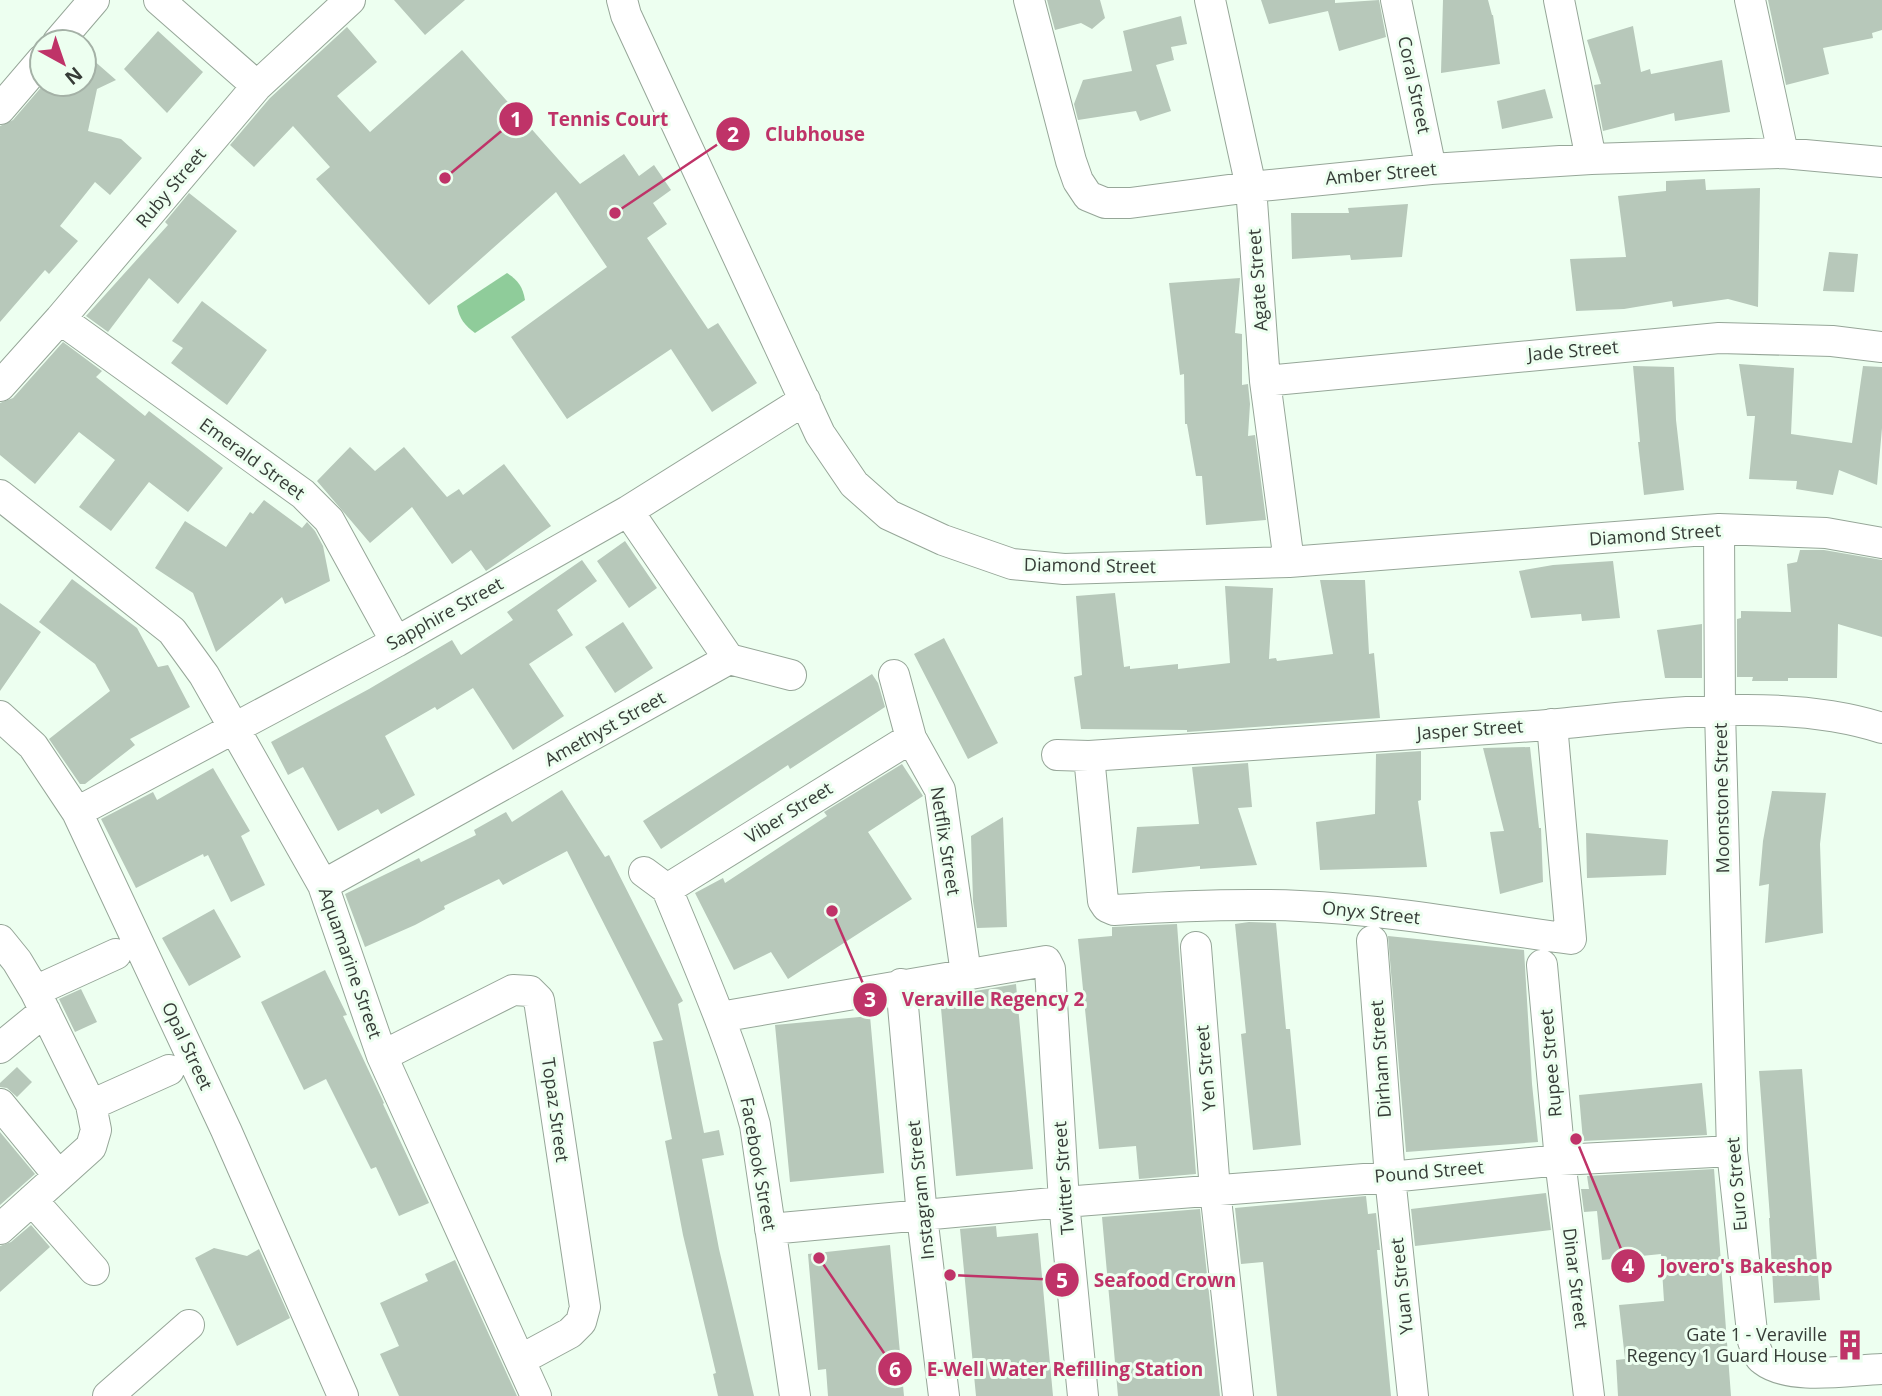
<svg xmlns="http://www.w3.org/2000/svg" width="1882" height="1396" font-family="'Open Sans',sans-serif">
<rect width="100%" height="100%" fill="#edfff0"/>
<!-- water -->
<path fill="#8fcc9a" d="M 507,273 C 518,280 523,287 525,300 L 475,333 C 465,326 459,318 457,306 Z"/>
<!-- building -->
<path fill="#b7c8ba" d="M 394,0 L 465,0 L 425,35 Z
M 1047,0 L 1100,0 L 1105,18 L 1092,29 L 1081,23 L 1055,30 Z
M 1261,0 L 1335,0 L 1335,3 L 1379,0 L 1386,37 L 1339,51 L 1328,11 L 1269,24 Z
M 1443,0 L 1488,0 L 1492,15 L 1493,15 L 1500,64 L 1441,73 Z
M 1768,0 L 1882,0 L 1882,30 L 1872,33 L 1873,38 L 1823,48 L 1829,74 L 1786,85 Z
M 1181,16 L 1187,44 L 1171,47 L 1174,60 L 1156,65 L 1171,111 L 1140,121 L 1136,111 L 1078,120 L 1074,104 L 1083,80 L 1132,71 L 1123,31 Z
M 1633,26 L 1641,72 L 1650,69 L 1651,74 L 1722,60 L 1730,112 L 1675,121 L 1674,113 L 1603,131 L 1594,85 L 1601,84 L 1587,40 Z
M 347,27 L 377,62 L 337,96 L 370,132 L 462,50 L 580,184 L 624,154 L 639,176 L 654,165 L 671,190 L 653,203 L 667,224 L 647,238 L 708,329 L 718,323 L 757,383 L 712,412 L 671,349 L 567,419 L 511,337 L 607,267 L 556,192 L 429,305 L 316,179 L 330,167 L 293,126 L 254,167 L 230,145 L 270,98 Z
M 158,31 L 203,72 L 167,113 L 124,69 Z
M 84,52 L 116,80 L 97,89 L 88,131 L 121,139 L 142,158 L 110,195 L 95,182 L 60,226 L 78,241 L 49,274 L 45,270 L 0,322 L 0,126 L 13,120 L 44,84 L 84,84 Z
M 1545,89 L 1553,118 L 1502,129 L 1497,101 Z
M 1705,179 L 1706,190 L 1760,188 L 1758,307 L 1728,299 L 1673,307 L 1672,301 L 1624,309 L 1576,311 L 1570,259 L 1626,257 L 1618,196 L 1666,191 L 1666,181 Z
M 189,193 L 237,231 L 178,304 L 149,278 L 108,332 L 86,316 L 168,225 L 165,222 Z
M 1408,204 L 1402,257 L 1351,260 L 1350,255 L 1292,259 L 1291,213 L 1349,213 L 1348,208 Z
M 1829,252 L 1858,254 L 1854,292 L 1823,291 Z
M 1240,278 L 1235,333 L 1242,334 L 1242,385 L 1248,384 L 1250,404 L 1248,436 L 1255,435 L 1266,520 L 1206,525 L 1202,476 L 1196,476 L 1187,424 L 1185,424 L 1184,374 L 1180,375 L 1169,283 Z
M 202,301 L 267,350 L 227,405 L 171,363 L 183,348 L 172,341 Z
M 63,342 L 102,371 L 96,377 L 145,416 L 149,411 L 223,468 L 188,512 L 149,482 L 111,531 L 79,507 L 115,460 L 79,432 L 35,484 L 0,455 L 0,403 L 13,398 Z
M 1739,364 L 1794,368 L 1791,434 L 1852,443 L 1863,366 L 1882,367 L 1882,428 L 1877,485 L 1839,470 L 1833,495 L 1796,489 L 1797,481 L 1749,479 L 1755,416 L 1747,416 Z
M 1633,366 L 1674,367 L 1676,420 L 1684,490 L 1644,495 L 1638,442 L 1640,442 Z
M 350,447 L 375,471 L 404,447 L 447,497 L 459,489 L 463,495 L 504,464 L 551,526 L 486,571 L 471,550 L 452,564 L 412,507 L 370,543 L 317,481 Z
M 264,500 L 302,528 L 307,522 L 315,531 L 323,546 L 330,581 L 285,604 L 282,597 L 216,652 L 193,593 L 155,568 L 185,521 L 226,547 L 250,512 L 253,514 Z
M 625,541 L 657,588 L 629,608 L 597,561 Z
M 1800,550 L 1824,550 L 1882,560 L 1882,637 L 1838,624 L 1837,678 L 1788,678 L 1788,681 L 1752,681 L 1753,677 L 1737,677 L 1737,619 L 1741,618 L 1741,611 L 1791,612 L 1787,564 L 1797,562 Z
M 582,560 L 597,581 L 557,610 L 573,635 L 529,664 L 564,716 L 513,750 L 473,688 L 437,710 L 435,707 L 385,736 L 415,795 L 381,814 L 378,809 L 338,831 L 303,767 L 288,775 L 271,742 L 369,689 L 452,640 L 461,655 L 513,620 L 507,612 Z
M 1613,561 L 1620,618 L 1582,621 L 1581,614 L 1531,618 L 1519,571 L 1553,565 Z
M 72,579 L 137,628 L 158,667 L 168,665 L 190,707 L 130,739 L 135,745 L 85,784 L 80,784 L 49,739 L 110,691 L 95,664 L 39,622 Z
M 1320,580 L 1365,580 L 1369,654 L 1374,653 L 1380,718 L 1187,732 L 1187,730 L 1081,729 L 1074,677 L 1082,675 L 1076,596 L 1115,593 L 1124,667 L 1130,666 L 1130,669 L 1178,664 L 1178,669 L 1230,663 L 1225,586 L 1273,588 L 1269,659 L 1276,658 L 1277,661 L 1333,654 Z
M 0,603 L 41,632 L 0,691 Z
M 623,622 L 653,668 L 615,693 L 585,647 Z
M 1702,624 L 1702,678 L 1665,678 L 1657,630 Z
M 944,638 L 998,743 L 968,759 L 914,654 Z
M 872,674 L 878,683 L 885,707 L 790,769 L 788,765 L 661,849 L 643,821 Z
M 1530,747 L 1539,828 L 1541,828 L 1543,882 L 1500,894 L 1490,832 L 1504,831 L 1483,748 Z
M 1421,751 L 1421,800 L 1418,801 L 1427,867 L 1320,870 L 1316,822 L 1375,814 L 1376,754 Z
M 1248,763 L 1252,807 L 1238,808 L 1257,865 L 1200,869 L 1200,866 L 1132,873 L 1137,827 L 1199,824 L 1192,767 Z
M 902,764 L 923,796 L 868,832 L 912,899 L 788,979 L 771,952 L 734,970 L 695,893 L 723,878 L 725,883 L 827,816 L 824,812 Z
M 213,768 L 250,831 L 241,836 L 265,885 L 231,902 L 208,855 L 204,857 L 203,854 L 136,888 L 101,819 L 153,792 L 157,800 Z
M 562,790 L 605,857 L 609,855 L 683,1001 L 678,1004 L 704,1133 L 719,1130 L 724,1155 L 702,1159 L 719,1249 L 754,1396 L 718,1396 L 713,1374 L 716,1373 L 683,1235 L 665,1141 L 672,1139 L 653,1042 L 663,1040 L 567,851 L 503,885 L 499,879 L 444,906 L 445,909 L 415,925 L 365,947 L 345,894 L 419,858 L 421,862 L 476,835 L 474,830 L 506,812 L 512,822 Z
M 1772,791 L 1826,793 L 1820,844 L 1823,933 L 1765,943 L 1769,884 L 1759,886 L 1763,841 Z
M 1003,817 L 1007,927 L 977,928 L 973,901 L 971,836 Z
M 1586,833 L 1668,840 L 1666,875 L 1587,878 Z
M 214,909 L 241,957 L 189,986 L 162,938 Z
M 1249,922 L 1276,923 L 1286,1029 L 1290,1029 L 1301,1145 L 1253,1150 L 1241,1034 L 1246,1033 L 1235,924 Z
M 1177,924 L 1196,1174 L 1139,1179 L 1136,1146 L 1099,1149 L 1078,939 L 1112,936 L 1112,927 Z
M 1388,936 L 1524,950 L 1532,1084 L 1538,1142 L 1406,1152 Z
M 325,970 L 347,1015 L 343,1016 L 384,1103 L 383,1104 L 429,1203 L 399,1216 L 376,1167 L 371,1169 L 326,1079 L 304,1090 L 261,1002 Z
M 1016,984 L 1033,1169 L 956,1176 L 940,997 Z
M 81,989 L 97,1022 L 75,1032 L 59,999 Z
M 870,1016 L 884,1173 L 790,1182 L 775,1025 Z
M 17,1067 L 32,1082 L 17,1097 L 7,1088 L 0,1087 L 0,1083 Z
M 1802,1069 L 1820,1300 L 1774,1303 L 1769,1218 L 1770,1218 L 1759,1071 Z
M 1702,1083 L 1707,1135 L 1583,1141 L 1579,1095 Z
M 0,1132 L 35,1174 L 0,1205 Z
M 1714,1169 L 1731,1396 L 1618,1396 L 1616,1360 L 1625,1359 L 1619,1305 L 1664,1301 L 1661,1254 L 1602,1260 L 1597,1211 L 1584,1212 L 1581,1189 L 1589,1189 L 1587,1176 Z
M 1546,1193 L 1551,1230 L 1415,1246 L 1411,1209 Z
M 1366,1196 L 1368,1214 L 1376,1213 L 1380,1250 L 1377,1250 L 1391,1396 L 1277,1396 L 1263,1262 L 1241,1264 L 1235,1208 Z
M 1200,1209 L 1220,1396 L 1118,1396 L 1102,1217 Z
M 31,1225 L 50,1247 L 0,1292 L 0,1246 L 11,1242 Z
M 996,1226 L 997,1237 L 1038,1233 L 1053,1396 L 976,1396 L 960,1229 Z
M 890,1245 L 904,1396 L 828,1396 L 826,1369 L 818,1370 L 808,1254 Z
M 214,1248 L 247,1256 L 259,1249 L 290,1318 L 237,1346 L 195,1258 Z
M 455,1260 L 517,1396 L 399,1396 L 380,1354 L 399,1346 L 380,1303 L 428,1281 L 425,1274 Z"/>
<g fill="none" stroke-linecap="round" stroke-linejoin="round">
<!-- minor casing -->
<g stroke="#96a698" stroke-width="32">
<path id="minor" d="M 159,0 L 257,86
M 622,0 L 626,15 L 820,434 L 854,484 L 889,515 L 943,540 L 1012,564 L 1064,569 L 1289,562 L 1719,529 L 1826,533 L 1882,543
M 1029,0 L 1071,161 L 1078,181 L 1088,196 L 1105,203 L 1130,203 L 1251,187 L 1431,169 L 1591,159 L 1783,153 L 1882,162
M 1210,0 L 1251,187 L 1265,381 L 1289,562
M 1396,0 L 1431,169
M 1559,0 L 1591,159
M 1750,0 L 1783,153
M 58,42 L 94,0
M 0,109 L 42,60
M 60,319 L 303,494 L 329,520 L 396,642
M 1265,381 L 1719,338 L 1832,341 L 1882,347
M 0,386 L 60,319 L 257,86 L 350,0
M 0,495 L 172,631 L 204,675 L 323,885 L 382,1056 L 536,1396
M 628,511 L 729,659
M 1719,529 L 1720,711 L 1732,1151 L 1753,1341 C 1755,1347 1758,1357 1763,1360 C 1790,1381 1849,1370 1882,1369
M 729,659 L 791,675
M 894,675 L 911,738 L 940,790 L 966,974
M 0,716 L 33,746 L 77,812 L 226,1130 L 343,1396
M 1057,755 L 1089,756 C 1237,746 1385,736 1534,726 C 1643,717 1776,694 1882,728
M 1089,756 L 1103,901 L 1107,907 L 1114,910 C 1176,906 1238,903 1300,906 C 1391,910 1481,927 1571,939 L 1552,724
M 77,812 L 396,642 L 628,511 L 805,400
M 644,872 L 667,889 C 699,967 733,1043 755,1125 L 795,1396
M 323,885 L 729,659
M 667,889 L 911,738
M 0,940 L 17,961 L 35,991 L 91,1105 L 96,1130 L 91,1147 L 0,1229
M 1372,941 L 1390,1177 L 1413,1396
M 1196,947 L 1215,1190 L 1238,1396
M 1542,965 L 1560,1160 L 1589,1396
M 901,984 L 922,1216 L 944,1396
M 35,991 L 116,954
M 720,1017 L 1046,961 L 1050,969 L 1064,1202 L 1083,1396
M 0,1048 L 45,1011
M 382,1056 L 513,990 L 530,991 L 539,1000 L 585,1307 L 581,1322 L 570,1333 L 520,1360
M 0,1104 L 59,1176
M 91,1105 L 169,1070
M 32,1200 L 94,1270
M 770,1229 L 1064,1202 L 1390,1177 L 1560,1160 L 1732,1151
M 108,1396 L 189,1325"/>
</g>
<!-- minor -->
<use href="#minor" stroke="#fff" stroke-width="30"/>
</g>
<!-- icons -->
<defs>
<g id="building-bare" transform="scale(2.415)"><path d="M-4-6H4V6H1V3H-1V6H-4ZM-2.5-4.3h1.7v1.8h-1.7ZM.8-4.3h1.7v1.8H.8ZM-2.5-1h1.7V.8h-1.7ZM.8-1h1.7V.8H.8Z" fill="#bf3368" stroke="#edfff0" stroke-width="2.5" paint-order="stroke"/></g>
</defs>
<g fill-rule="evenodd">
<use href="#building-bare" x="1850" y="1345"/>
</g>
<g text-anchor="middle" stroke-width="6" stroke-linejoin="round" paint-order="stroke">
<!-- street labels -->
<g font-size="18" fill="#363c37" stroke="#edfff0">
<text transform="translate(1414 85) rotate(78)" y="6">Coral Street</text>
<text transform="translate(1381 174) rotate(-5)" y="6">Amber Street</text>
<text transform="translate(171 188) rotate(-50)" y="6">Ruby Street</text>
<text transform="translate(1258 280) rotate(-94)" y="6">Agate Street</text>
<text transform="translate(1573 351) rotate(-5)" y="6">Jade Street</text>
<text transform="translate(252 459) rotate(36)" y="6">Emerald Street</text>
<text transform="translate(1655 535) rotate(-4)" y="6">Diamond Street</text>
<text transform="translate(1090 566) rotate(1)" y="6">Diamond Street</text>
<text transform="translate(445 614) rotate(-29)" y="6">Sapphire Street</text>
<text transform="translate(605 729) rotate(-29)" y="6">Amethyst Street</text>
<text transform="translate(1470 730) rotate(-4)" y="6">Jasper Street</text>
<text transform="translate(1722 798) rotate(-91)" y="6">Moonstone Street</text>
<text transform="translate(789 813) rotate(-32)" y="6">Viber Street</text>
<text transform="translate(945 841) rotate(81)" y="6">Netflix Street</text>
<text transform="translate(1371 913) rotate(6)" y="6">Onyx Street</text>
<text transform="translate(350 963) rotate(71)" y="6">Aquamarine Street</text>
<text transform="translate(187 1046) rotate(65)" y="6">Opal Street</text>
<text transform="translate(1381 1059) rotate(-94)" y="6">Dirham Street</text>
<text transform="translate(1551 1063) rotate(-95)" y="6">Rupee Street</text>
<text transform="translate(1206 1068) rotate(-95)" y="6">Yen Street</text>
<text transform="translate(555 1110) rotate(82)" y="6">Topaz Street</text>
<text transform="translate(758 1164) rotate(80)" y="6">Facebook Street</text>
<text transform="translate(1429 1172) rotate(-5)" y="6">Pound Street</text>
<text transform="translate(1064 1178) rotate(-94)" y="6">Twitter Street</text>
<text transform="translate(1737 1184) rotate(-95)" y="6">Euro Street</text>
<text transform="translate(921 1190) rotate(-96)" y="6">Instagram Street</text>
<text transform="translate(1575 1278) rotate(83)" y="6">Dinar Street</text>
<text transform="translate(1402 1286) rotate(-96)" y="6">Yuan Street</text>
</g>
<!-- poi labels -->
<g font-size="18" fill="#363c37" stroke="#edfff0" text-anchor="end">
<text x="1827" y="1341">Gate 1 - Veraville<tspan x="1827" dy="21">Regency 1 Guard House</tspan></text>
</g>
</g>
<!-- callouts -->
<path fill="none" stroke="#bf3368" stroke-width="2.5" d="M445 178L516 119M615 213L733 134M832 911L870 1000M1576 1139L1628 1266M950 1275L1062 1280M819 1258L895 1369"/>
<g fill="#bf3368" stroke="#edfff0" stroke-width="2.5">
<circle cx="445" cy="178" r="7"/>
<circle cx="615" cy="213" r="7"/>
<circle cx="832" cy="911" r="7"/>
<circle cx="1576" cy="1139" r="7"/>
<circle cx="950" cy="1275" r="7"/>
<circle cx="819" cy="1258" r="7"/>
<circle cx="516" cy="119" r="18"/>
<circle cx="733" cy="134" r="18"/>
<circle cx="870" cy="1000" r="18"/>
<circle cx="1628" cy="1266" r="18"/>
<circle cx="1062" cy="1280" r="18"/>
<circle cx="895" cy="1369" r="18"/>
</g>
<g font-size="21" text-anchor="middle" font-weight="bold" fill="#fff">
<text x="516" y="127">1</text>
<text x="733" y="142">2</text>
<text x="870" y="1007">3</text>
<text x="1628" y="1274">4</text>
<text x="1062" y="1288">5</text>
<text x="895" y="1377">6</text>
</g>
<g font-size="19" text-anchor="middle" font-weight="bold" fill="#bf3368" stroke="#edfff0" stroke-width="6" stroke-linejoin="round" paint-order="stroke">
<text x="608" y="126">Tennis Court</text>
<text x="815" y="141">Clubhouse</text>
<text x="993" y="1006">Veraville Regency 2</text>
<text x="1746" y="1273">Jovero's Bakeshop</text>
<text x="1165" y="1287">Seafood Crown</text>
<text x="1065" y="1376">E-Well Water Refilling Station</text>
</g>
<!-- north arrow -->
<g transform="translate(63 63) rotate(140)"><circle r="33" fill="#edfff0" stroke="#a4b1a6" stroke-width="2"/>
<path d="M0-5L12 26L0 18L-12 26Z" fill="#bf3368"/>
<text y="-10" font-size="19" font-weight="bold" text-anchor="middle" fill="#363c37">N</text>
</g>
</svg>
